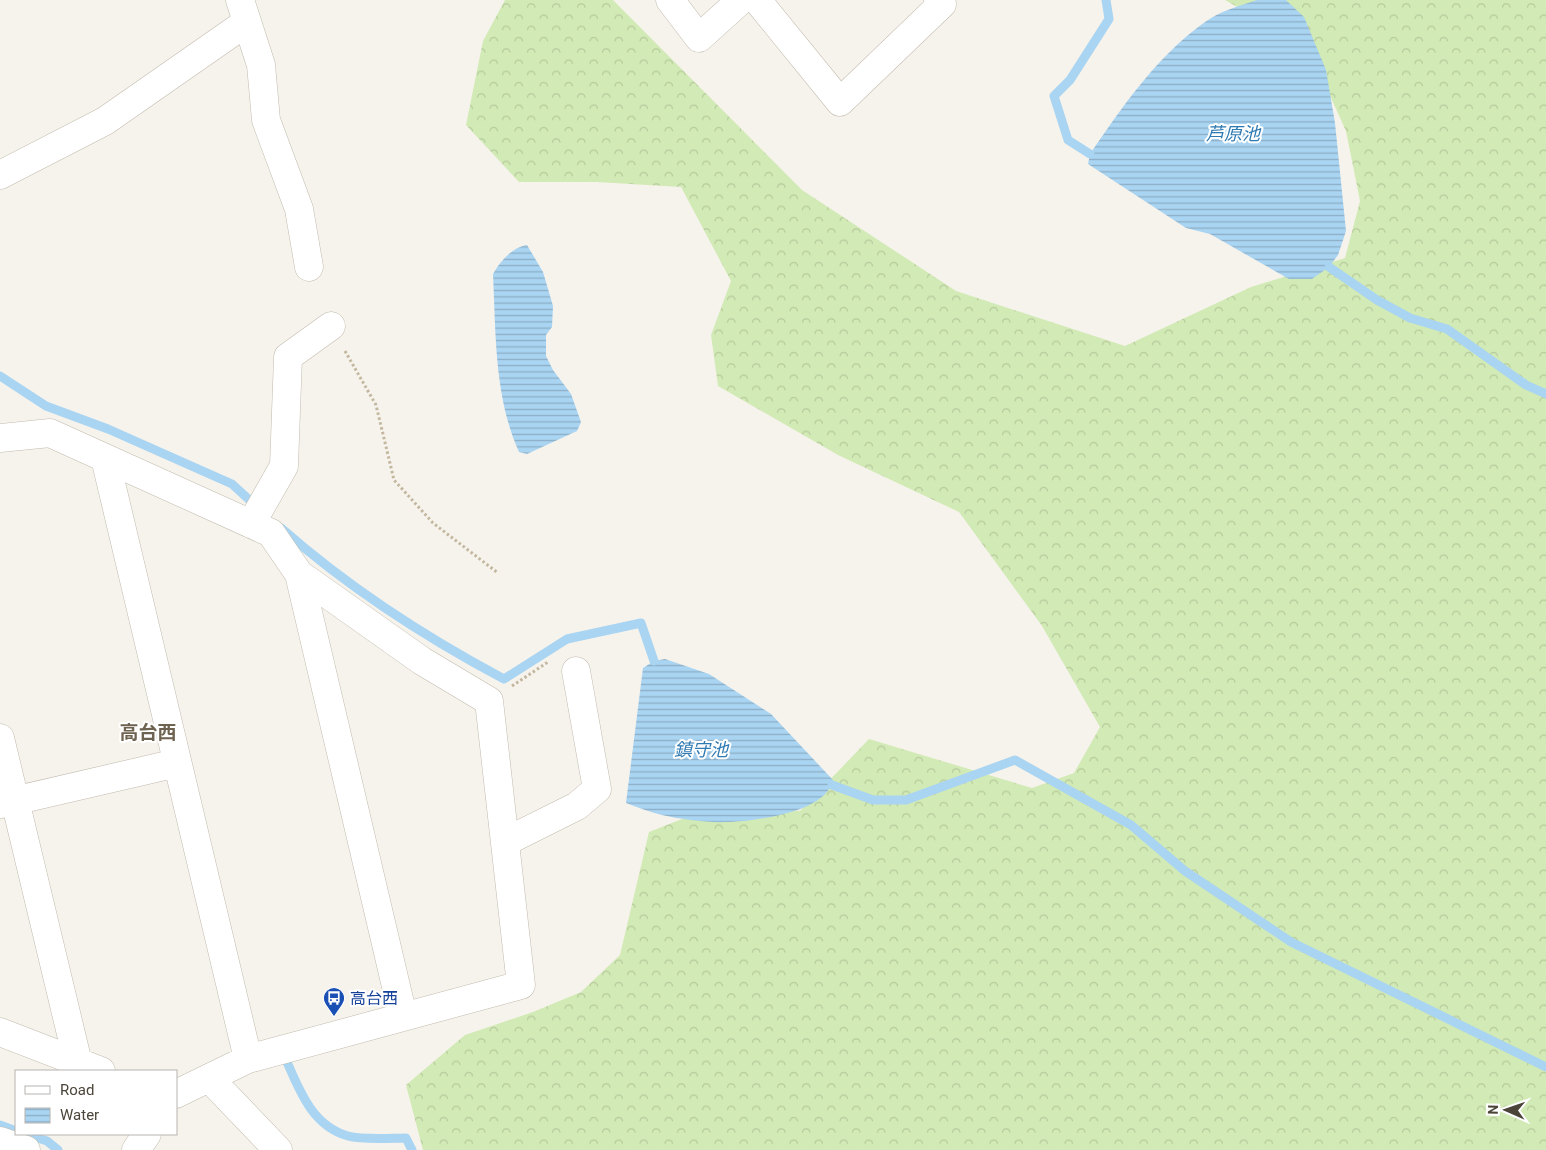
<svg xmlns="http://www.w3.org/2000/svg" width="1546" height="1150" font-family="Roboto,'Noto Sans JP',sans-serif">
<defs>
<pattern id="forest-crowns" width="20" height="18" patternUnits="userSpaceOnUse" patternTransform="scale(1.25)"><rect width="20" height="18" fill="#d2eab5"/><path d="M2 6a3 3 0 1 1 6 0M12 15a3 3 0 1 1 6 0" fill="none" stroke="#b6ca9c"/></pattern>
<pattern id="water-rules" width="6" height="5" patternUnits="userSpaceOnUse" patternTransform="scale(1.25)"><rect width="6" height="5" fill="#a9d4f2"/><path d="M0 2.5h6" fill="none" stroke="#8caec5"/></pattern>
</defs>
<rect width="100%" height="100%" fill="#f6f3ec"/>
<!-- forest -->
<path fill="url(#forest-crowns)" d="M 505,0 L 613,0 L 802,190 L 956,291 L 1125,346 L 1251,287 L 1345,258 L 1360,201 L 1346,131 L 1308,47 L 1225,0 L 1546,0 L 1546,1150 L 423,1150 L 406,1085 L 465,1035 L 533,1012 L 581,992 L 620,955 L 649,832 L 720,804 L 800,811 L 869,739 L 1032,788 L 1074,773 L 1100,727 L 1042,626 L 959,512 L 838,455 L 718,386 L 711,335 L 731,281 L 681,187 L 597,182 L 519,182 L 466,125 L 483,41 Z"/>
<!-- water -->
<path fill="url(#water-rules)" d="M 1257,0 L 1286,0 L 1304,17 L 1326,70 L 1335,123 L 1346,231 L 1338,255 L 1329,267 L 1312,279 L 1289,279 L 1210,234 L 1186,228 L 1088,164 L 1090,154 C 1123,106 1156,57 1205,22 C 1220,11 1239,6 1257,0 Z
M 527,245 L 543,272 L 553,306 L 552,327 L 546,335 L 546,356 L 553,370 L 571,394 L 581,422 L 577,431 L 527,454 L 519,452 C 494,396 496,334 493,274 C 500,261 513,247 527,245 Z
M 665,659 L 709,674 L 771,714 L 833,780 C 826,813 755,821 726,822 C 709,823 679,819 662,815 C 650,812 637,807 626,803 L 643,668 L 654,661 Z"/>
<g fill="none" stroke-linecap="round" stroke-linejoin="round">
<!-- stream -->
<path stroke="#a9d4f2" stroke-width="9" d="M 1090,154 L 1068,140 L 1054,96 L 1070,80 L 1109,19 L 1106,0
M 1329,267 L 1377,300 L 1410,318 L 1447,329 L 1526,385 L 1546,394
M 0,376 L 46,406 L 108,429 L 232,484 L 256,506
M 281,528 C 348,587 425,637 504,679 L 567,639 L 641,623 L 654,661
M 832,785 L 873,800 L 906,800 L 1015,760 L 1131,825 L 1185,871 L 1291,942 L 1546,1067
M 287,1062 C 300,1092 313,1126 348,1136 C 363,1140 390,1138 406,1138 L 412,1150
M 0,1125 L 16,1131
M 25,1134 L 47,1141 L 58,1150"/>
<!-- minor casing -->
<g stroke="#c2bbae" stroke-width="29">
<path id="minor" d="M 240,0 L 261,65 L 266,120 L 299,209 L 309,267
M 670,0 L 699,38 L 741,0
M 757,0 L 840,102 L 942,4 L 938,0
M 0,175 L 105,121 L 247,22
M 0,438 L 50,433 L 271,533 L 299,574 L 422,661 L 489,701 L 521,985 L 248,1059 L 176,1094
M 105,458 L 248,1059
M 251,524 L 284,466 L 288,357 L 331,326
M 299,574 L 403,1016
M 0,738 L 78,1063
M 0,804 L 177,763
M 505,842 L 577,806 L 597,789 L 576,671
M 0,1032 L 101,1071
M 209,1078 L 278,1150
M 0,1141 L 26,1150
M 136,1150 L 147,1134"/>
</g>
<!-- path -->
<path stroke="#c4b79f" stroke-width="3" stroke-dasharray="2.5 2.5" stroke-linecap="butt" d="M 345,351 L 376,405 L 394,480 L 433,523 L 498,573
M 512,686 L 548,662"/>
<!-- minor -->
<use href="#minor" stroke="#fff" stroke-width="28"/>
</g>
<!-- icons -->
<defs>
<g id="bus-pin" transform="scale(1.125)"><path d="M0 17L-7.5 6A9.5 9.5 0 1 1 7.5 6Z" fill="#1a4fb4" stroke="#fff"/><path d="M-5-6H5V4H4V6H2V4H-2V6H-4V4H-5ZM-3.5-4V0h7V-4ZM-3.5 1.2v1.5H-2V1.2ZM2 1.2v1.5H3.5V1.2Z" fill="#fff"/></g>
</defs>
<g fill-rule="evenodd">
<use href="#bus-pin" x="334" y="998"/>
</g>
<g text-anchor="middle" stroke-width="4" stroke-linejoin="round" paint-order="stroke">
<!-- transit labels -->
<g font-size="16" fill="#164399" stroke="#fff" text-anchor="start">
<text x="350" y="1004">高台西</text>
</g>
<!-- water labels -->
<g font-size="18" font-style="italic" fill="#2e7ab2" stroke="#fff">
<text x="1233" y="140">芦原池</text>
<text x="701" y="756">鎮守池</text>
</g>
<!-- quarter labels -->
<g font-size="19" font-weight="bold" fill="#6e6250" stroke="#fff">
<text x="148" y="739">高台西</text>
</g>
</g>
<!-- legend -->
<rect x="15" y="1070" width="162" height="65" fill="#ffffff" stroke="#b7b4b0"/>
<rect x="25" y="1086" width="25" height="8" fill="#ffffff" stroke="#b7b4b0"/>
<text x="60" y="1095" font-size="15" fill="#4b4439">Road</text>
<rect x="25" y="1108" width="25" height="15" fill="url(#water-rules)" stroke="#b7b4b0"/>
<text x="60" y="1120" font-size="15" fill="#4b4439">Water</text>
<!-- north arrow -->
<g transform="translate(1506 1110) rotate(272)" stroke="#ffffff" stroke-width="4" paint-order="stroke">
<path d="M0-4L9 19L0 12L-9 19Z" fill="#4b4439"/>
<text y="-8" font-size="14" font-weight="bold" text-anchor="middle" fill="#4b4439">N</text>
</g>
</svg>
